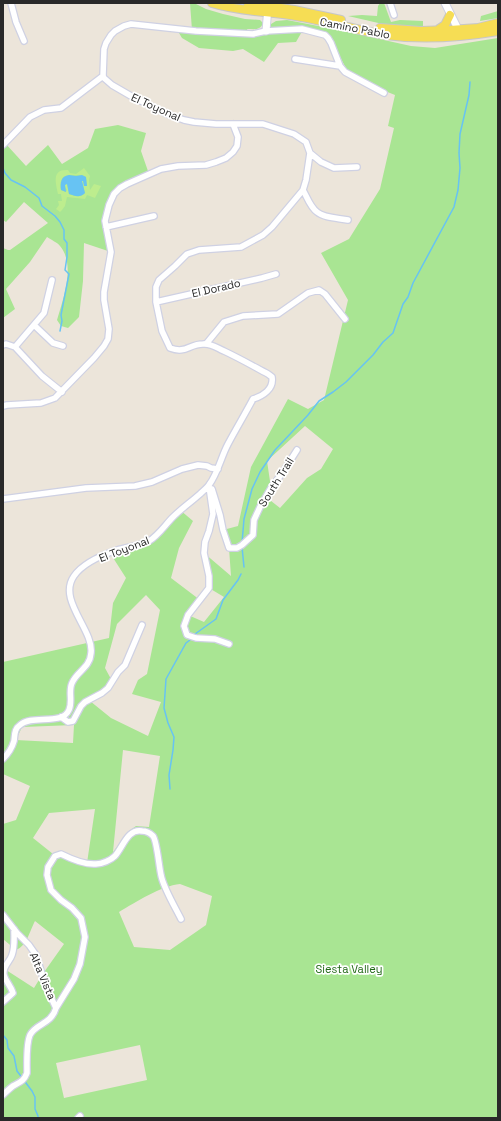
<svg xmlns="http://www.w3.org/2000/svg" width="501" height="1121" font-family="'Space Grotesk',sans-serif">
<rect width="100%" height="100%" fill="#ece5da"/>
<!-- green -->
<path fill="#a9e593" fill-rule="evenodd" d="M 190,3 L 194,3 L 206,9 L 223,14 L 245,19 L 260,20 L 263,23 C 260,31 254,29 247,29 L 249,34 L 276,28 L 271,27 L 271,24 L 276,21 L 287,20 L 334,29 L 411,46 L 435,48 L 498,38 L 498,1118 L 3,1118 L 3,968 L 34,988 L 42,975 L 64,944 L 35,921 C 30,930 27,946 16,950 L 3,939 L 3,824 L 16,820 L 30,786 L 3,774 L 3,662 L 109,638 L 113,603 L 126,578 L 110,553 L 148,542 L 180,510 L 193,521 L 179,548 L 171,578 L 200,600 L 188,615 L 204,622 L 224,597 L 209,588 L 204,553 L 231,576 L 229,548 L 223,530 L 238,526 L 251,467 L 288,399 L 308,409 L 324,400 L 348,300 L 321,253 L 349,239 L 380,189 L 394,128 L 388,126 L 395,95 L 385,91 L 347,70 L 327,33 L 304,28 L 296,42 L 278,43 L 264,62 L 243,49 L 233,51 L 199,48 L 182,38 L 179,33 L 181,29 L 192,30 ZM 305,426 L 316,435 L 333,449 L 321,469 L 307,478 L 280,508 L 266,497 L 271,488 L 267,461 ZM 146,595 L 160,610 L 147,674 L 138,680 L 132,694 L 161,702 L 148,736 L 111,718 L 90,701 L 104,693 L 111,679 L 105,668 L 117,624 ZM 74,725 L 73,743 L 16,740 L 22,727 ZM 123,750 L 160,756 L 149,827 L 136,826 L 129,831 L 113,852 ZM 95,809 L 87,863 L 61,854 L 53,854 L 33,838 L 49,813 ZM 180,884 L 212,896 L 206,925 L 170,950 L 134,947 L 119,912 C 136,902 161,886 180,884 ZM 140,1045 L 147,1080 L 64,1098 L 56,1063 Z
M 380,3 L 384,3 L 391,22 L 400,20 L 423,21 L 423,27 L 387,25 L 348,16 L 362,15 L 377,16 L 378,6 Z
M 498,11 L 498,18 L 480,21 L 481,16 Z
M 118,125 L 146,133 L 141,151 L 149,174 L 116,191 L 105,221 L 111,252 L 84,243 L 83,281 L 79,317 L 68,328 L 61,326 L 57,320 C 63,299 76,265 60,246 C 57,242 51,240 47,237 L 30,262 L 6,289 L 15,309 L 3,318 L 3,248 L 8,250 L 10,250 L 48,223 L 24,202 L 6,222 L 3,220 L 3,145 L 5,143 L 26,166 L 30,162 L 48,145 L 62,164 L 88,148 L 95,129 Z"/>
<!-- pitch -->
<path fill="#bded8e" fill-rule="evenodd" d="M 84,168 L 90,176 L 89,180 L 90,190 L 94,184 L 101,186 L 95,198 L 87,195 L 85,199 L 67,197 L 65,206 L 63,206 L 65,206 L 62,210 L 60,212 L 56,209 L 59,205 L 58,201 L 62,201 L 61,194 L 58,194 C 56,183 51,169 68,170 L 70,173 L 76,174 ZM 69,175 C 74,176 82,174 86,177 L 87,186 L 84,186 L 83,180 L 82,181 L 85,193 C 80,198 75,196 69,194 L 67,184 L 64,185 L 67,190 L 66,192 L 61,190 C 60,183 60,176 69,175 Z"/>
<!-- water -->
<path fill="#67c3f3" d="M 69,175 L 76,176 L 82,175 L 86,177 L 87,186 L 84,186 L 83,181 L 82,181 L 85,193 C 80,198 75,196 69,194 L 67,184 L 65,185 L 66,192 L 61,190 C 60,183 61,176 69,175 Z"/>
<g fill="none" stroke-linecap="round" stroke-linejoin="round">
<!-- stream -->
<path stroke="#67c3f3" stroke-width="1.5" d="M 3,168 L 5,173 L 11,180 L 25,187 L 39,198 L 42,206 L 55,216 L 60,222 L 64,230 L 64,239 L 67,243 L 67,257 L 65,270 L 69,274 L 61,315 L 62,321 L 60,331
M 242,543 L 244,519 L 252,489 L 260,472 L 275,450 L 308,415 L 319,401 L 333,392 L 346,382 L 373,355 L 383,342 L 393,333 L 403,304 L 408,297 L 413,283 L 454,207 L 458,190 L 460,168 L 459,153 L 460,134 L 469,95 L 470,82
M 242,547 L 244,567
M 195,634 L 216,619 L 223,600 L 238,580 L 241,574
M 170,789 L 169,775 L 173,750 L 174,737 L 168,723 L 164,708 L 166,679 L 186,643 L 190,640
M 3,1035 L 7,1040 L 8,1048 L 14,1056 L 17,1071 L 32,1091 L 35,1097 L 35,1109 L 38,1116 L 38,1118"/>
<!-- minor casing -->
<g stroke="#cfd1e3" stroke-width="8">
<path id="minor" d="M 11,3 L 16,22 L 24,41
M 390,3 L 394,15
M 295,59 L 340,66
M 3,145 L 30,117 L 44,110 L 61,108 L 103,76
M 310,153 L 321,162 L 334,168 L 357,167
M 303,190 C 307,197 310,207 317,212 C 324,218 338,218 348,220
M 106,227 L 154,216
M 156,302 L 262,278 L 276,274
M 34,325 L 53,343 L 63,346
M 206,344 L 224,322 L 243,316 L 278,314 L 308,293 L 319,290 L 325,294 L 345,319
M 3,345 L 6,344 L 15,347 L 42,376 L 62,392
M 15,347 L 44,313 L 52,280
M 3,406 L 7,405 L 41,403 L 55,398 L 94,358 L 104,346 L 108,339 L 109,329 L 104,300 L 104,292 L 111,252 L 105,221 L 109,205 L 114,194 L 120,188 L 127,184 L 161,169 L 178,166 L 206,165 L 216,162 L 226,158 L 233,152 L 237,146 L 238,137 L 233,124
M 209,486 L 213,514 L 209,531 L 205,542 L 204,553 L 209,576 L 209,588 L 188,615 L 184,626 L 187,635 L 196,638 L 215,639 L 229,644
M 212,489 L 220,515 L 223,530 L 229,548 L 237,548 L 242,545 L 253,535 L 254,520 L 260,507 L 271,488 L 283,472 L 297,450
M 3,499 L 86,488 L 135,486 L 152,482 L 182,469 L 198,465 L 207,466 L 211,468 L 218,469
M 61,717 L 68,722 L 73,721 L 81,706 L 85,702 L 102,693 L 108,688 L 118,672 L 125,665 L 142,625
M 3,759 C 8,754 12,748 14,741 C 15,735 14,729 20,725 C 32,714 62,726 69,710 C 73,701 68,691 72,683 C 77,671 90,668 91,653 C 94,630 57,600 74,576 C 83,563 102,555 117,550 C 128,547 140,546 149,541 C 158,536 165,525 173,517 C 181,509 191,502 200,494 C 203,491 207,488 209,485 C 218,473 221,457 228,444 C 236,429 245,414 253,399 C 263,396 274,389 272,377 L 268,374 C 253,366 239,358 224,351 C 217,348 211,343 203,344 C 189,344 186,354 170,348 L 162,331 L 156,302 L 156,287 L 159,280 L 175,266 L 187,254 L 199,250 L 241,247 L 263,235 L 272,227 L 303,190 L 306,180 L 310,153 L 306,142 L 294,134 L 263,124 L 216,124 L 194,122 L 184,120 L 167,114 L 131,96 L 112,85 L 104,78 L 103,76 L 104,49 L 106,43 L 111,35 L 115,31 L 124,26 L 131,24 L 196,31 L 253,34 L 266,31 L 302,29 L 325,35 L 328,38 L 331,43 L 340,66 L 345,72 L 384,93
M 3,915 L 17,933 L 29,945 L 36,955 L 46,987 L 56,1008 C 51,1025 36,1023 30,1035 C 26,1044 27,1062 27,1073 C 24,1081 20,1082 13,1086 C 9,1089 6,1092 3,1095
M 3,1002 L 13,993 C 11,986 6,982 4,975 C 2,966 10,962 12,955 C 15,947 14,937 14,929
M 56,1008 L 74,979 L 80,964 L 85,937 L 81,918 L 72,908 L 61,900 L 51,890 L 47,875 L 48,867 L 55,856 L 61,854 C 71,859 84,865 96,864 C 102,864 111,860 115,856 C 123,847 128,828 142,831 C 146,831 150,833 153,836 C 157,841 159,867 161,875 C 163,887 175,907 181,919
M 78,1118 L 80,1116"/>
</g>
<!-- tertiary casing -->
<g stroke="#cfd1e3" stroke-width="9">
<path id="tertiary" d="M 445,3 L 458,29 L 459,34
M 266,31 L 268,7"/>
</g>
<!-- primary casing -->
<g stroke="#c7c7c7" stroke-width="10">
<path id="primary" d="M 212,3 C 240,12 268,11 296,16 C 327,21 356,30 386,35 C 423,40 462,37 498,31
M 248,6 L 274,7 L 294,10 L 341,20
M 380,28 L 421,31 L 450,30 L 478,28 L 498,23
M 439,29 L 445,25 L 450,15"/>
</g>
<!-- minor -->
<use href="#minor" stroke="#fff" stroke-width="5.5"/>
<!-- tertiary -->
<use href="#tertiary" stroke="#fff" stroke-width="7"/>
<!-- primary -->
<use href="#primary" stroke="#f6dd54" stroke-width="8"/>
</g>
<g text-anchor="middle" stroke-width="3.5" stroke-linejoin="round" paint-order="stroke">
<!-- street labels -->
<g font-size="11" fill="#292929" stroke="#fff">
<text transform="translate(355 28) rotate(11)" y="4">Camino Pablo</text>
<text transform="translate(156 107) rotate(24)" y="4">El Toyonal</text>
<text transform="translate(216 288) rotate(-13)" y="4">El Dorado</text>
<text transform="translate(276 482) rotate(-58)" y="4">South Trail</text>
<text transform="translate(124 549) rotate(-21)" y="4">El Toyonal</text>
<text transform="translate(43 976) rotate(67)" y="4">Alta Vista</text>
</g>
<!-- park labels -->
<g font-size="11" fill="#216816" stroke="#fff">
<text x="349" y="973">Siesta Valley</text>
</g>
</g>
<!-- border -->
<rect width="501" height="1121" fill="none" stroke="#292929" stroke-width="8"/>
</svg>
